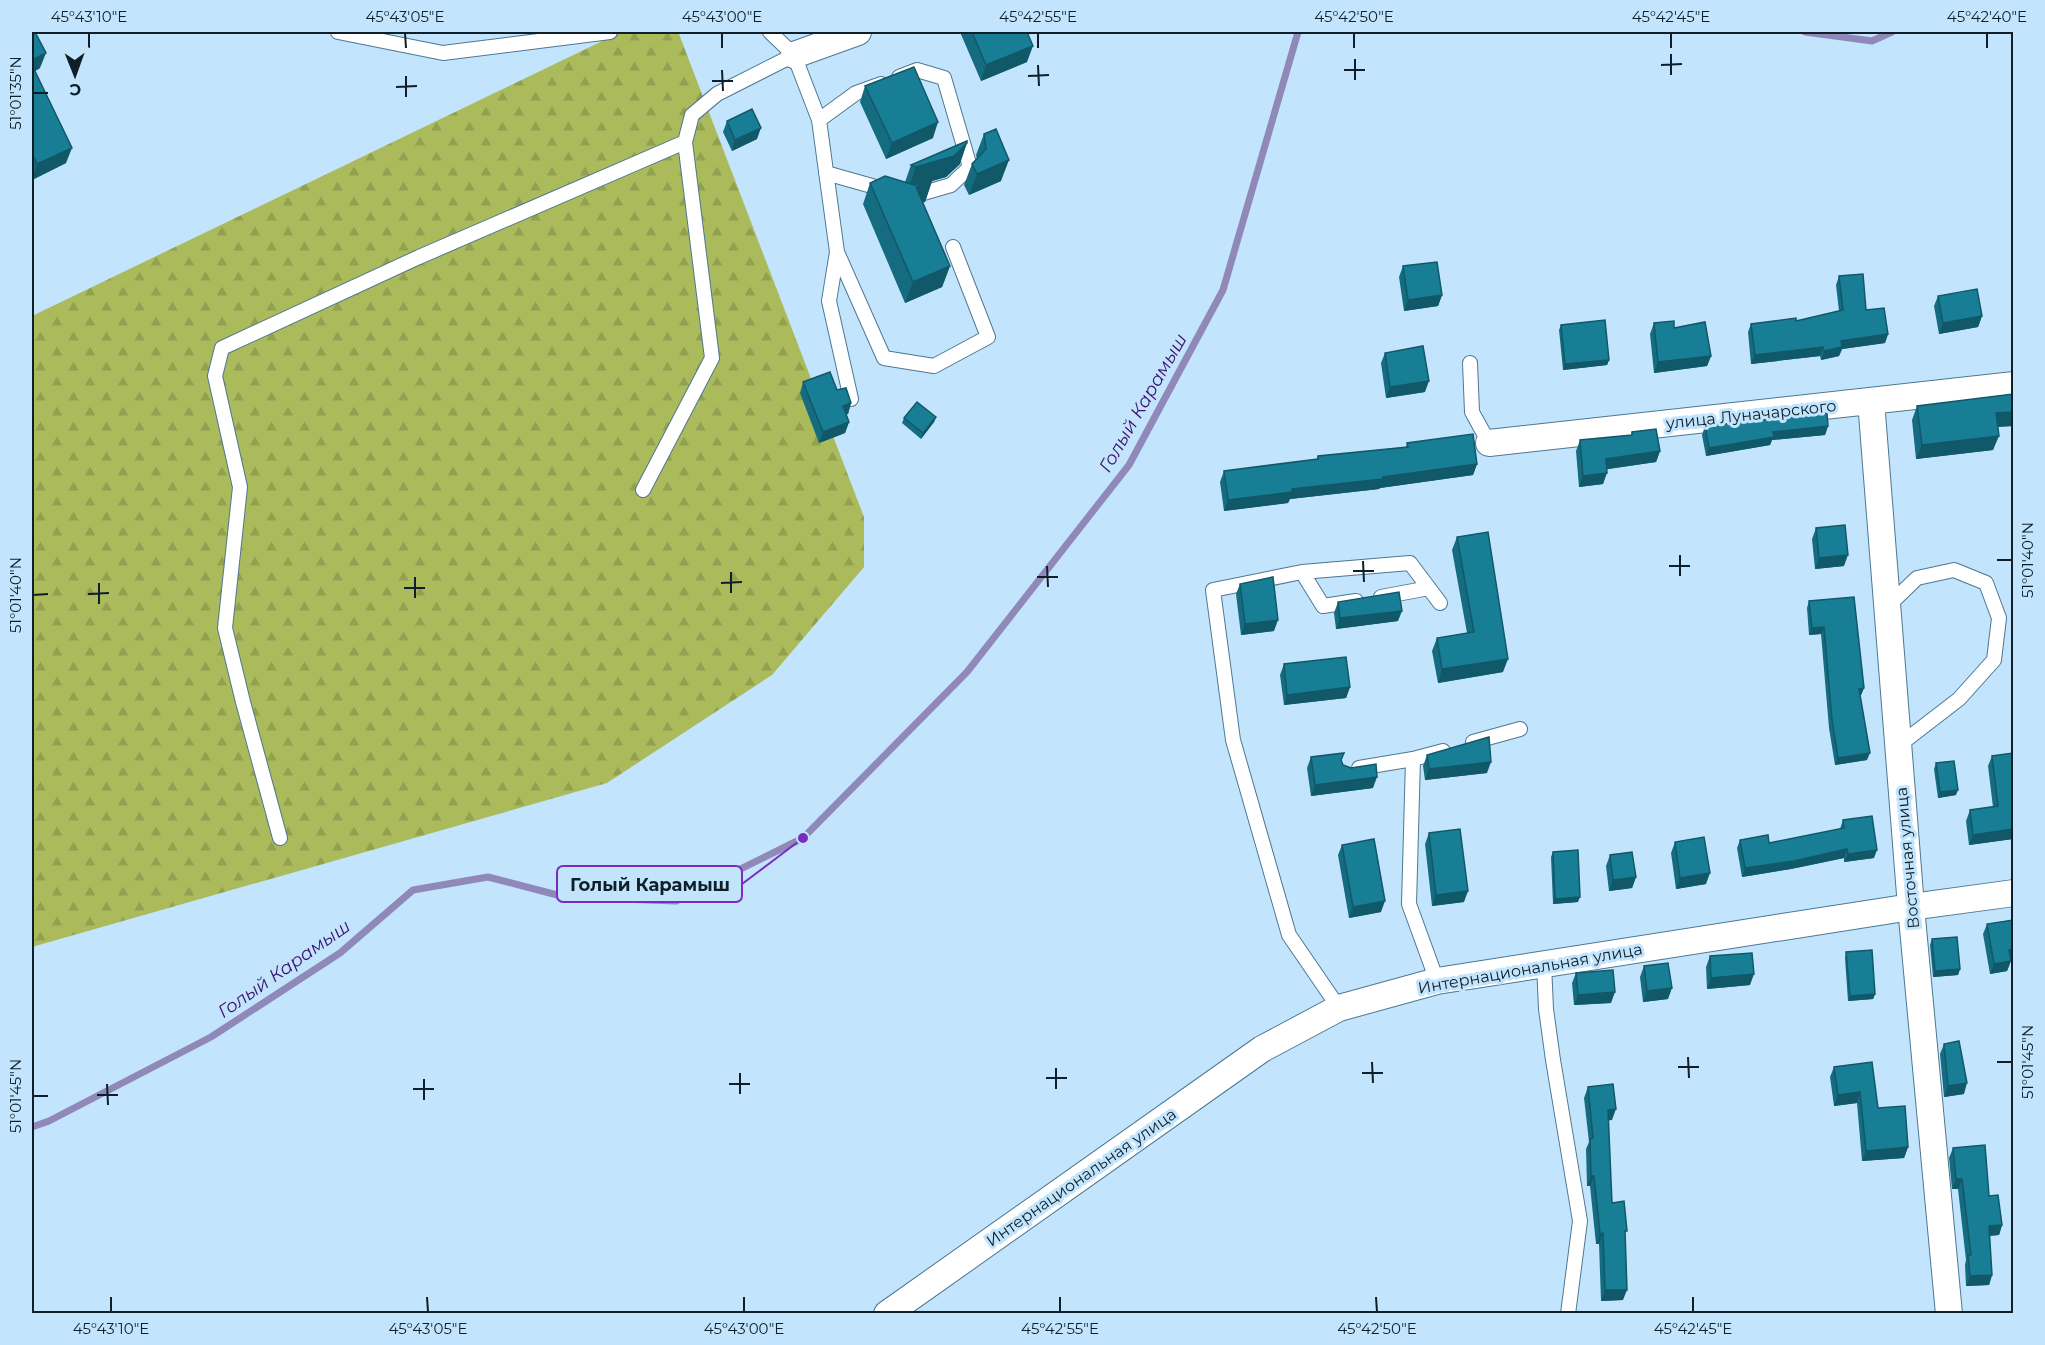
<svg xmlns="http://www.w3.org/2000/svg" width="2045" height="1345" font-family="Montserrat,sans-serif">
<defs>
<pattern id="forest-firs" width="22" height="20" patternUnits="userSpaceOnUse" patternTransform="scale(1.5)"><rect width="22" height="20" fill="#abbb5c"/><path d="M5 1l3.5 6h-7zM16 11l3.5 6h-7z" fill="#92a050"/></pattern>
</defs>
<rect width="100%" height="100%" fill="#c2e5fd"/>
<!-- forest -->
<path fill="url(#forest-firs)" d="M 621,32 L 668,32 L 679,34 L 864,517 L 864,567 L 772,675 L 607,783 L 32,947 L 32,316 Z"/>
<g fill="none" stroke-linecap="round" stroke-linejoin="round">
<!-- stream -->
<path stroke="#9088b9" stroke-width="7" d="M 1805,32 L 1872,41 L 1892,32
M 32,1127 L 49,1121 L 211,1037 L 340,953 L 413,890 L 488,877 L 565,897 L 676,901 L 803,838 L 967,672 L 1129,465 L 1223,290 L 1298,32"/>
<!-- lane casing -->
<g stroke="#4e7791" stroke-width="16">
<path id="lane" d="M 338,32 L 443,53 L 610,32
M 770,32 L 794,55 L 819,120 L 837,252 L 884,358 L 934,366 L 988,337 L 953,247
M 899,77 L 917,70 L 944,78 L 970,167 L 951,185 L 913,196
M 819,120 L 856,93 L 881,84
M 826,173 L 886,190
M 837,252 L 829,301 L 851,399
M 1470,363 L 1472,412 L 1489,443
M 643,490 L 712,358 L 685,142 L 692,115 L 717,94 L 794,55
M 1302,572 L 1323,606 L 1356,601
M 1381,597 L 1429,588
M 1887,607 L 1917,578 L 1954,570 L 1986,583 L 1999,618 L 1994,660 L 1959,699 L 1898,746
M 1473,742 L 1520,729
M 1413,759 L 1409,904 L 1437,981
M 1359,768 L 1413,759 L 1443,751
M 280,838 L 243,702 L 225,628 L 240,487 L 215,376 L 222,348 L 419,257 L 685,142
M 1544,964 L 1546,1009 L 1553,1060 L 1580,1221 L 1568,1314
M 1339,1008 L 1289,935 L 1233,740 L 1213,590 L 1302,572 L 1410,563 L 1440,603"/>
</g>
<!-- street casing -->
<g stroke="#4e7791" stroke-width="28">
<path id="street" d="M 794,55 L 858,32
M 1871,401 L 1911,907 L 1949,1314
M 1489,443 L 2014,385
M 887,1314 L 1262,1049 L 1339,1008 L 1437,981 L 1911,907 L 2014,893"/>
</g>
<!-- lane -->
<use href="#lane" stroke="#fff" stroke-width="14"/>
<!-- street -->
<use href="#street" stroke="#fff" stroke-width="26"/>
</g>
<!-- wall -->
<path fill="#156c80" d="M 32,32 L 40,68 L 35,71 L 66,163 L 32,180 Z
M 960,32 L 1027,32 L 1027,62 L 981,81 Z
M 865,86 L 933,138 L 886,159 L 860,102 Z
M 727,121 L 757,139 L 732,151 L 723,132 Z
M 984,134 L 1001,181 L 969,195 L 964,185 L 972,164 L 977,159 L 976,155 Z
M 960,164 L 946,177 L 932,181 L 925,202 L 923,202 L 950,266 L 942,287 L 905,303 L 863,204 L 870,183 L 905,182 L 911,165 Z
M 1403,266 L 1442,295 L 1438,306 L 1404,311 L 1399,277 Z
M 1839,276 L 1866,310 L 1888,334 L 1885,343 L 1842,349 L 1839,356 L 1821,360 L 1820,356 L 1751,364 L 1748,332 L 1751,324 L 1796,321 L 1839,311 L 1836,285 Z
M 1938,296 L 1982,316 L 1978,327 L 1939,334 L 1934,306 Z
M 1654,323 L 1674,328 L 1711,356 L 1707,366 L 1654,373 L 1650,334 Z
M 1561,325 L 1609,360 L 1607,365 L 1563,370 L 1559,330 Z
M 1385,353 L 1425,392 L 1386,398 L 1381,363 Z
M 803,382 L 837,390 L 851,403 L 848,414 L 846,414 L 849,422 L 845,433 L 819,443 L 800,393 Z
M 2013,394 L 2013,426 L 1997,427 L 1993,450 L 1916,459 L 1912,420 L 1917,406 Z
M 936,417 L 934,422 L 921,439 L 902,423 L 904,418 Z
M 1705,426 L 1828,426 L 1825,435 L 1772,440 L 1770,445 L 1706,456 L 1702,435 Z
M 1632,432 L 1660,451 L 1656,462 L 1607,469 L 1603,484 L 1579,487 L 1576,451 L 1580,440 L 1631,435 Z
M 1407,443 L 1477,464 L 1473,475 L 1380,488 L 1379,489 L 1290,499 L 1288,503 L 1224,511 L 1220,482 L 1224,471 L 1316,460 L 1318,456 L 1406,447 Z
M 1816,528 L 1844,566 L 1815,569 L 1812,539 Z
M 1457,537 L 1503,672 L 1438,683 L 1432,651 L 1437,638 L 1467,633 L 1452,550 Z
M 1240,584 L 1274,631 L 1241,635 L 1236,594 Z
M 1809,601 L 1864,688 L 1861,695 L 1860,695 L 1867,760 L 1835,765 L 1829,728 L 1821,634 L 1809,635 L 1807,608 Z
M 1338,602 L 1398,621 L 1336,629 L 1334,613 Z
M 1284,664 L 1350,687 L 1346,698 L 1284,705 L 1280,675 Z
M 2013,753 L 2013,839 L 1969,845 L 1966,821 L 1970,810 L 1993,807 L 1988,766 L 1992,756 Z
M 1427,755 L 1487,773 L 1425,780 L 1423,766 Z
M 1311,757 L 1341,760 L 1343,765 L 1373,788 L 1311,796 L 1307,768 Z
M 1936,763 L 1956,795 L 1938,798 L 1934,769 Z
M 1843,820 L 1874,858 L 1844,862 L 1844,858 L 1791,869 L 1742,877 L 1737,848 L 1740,840 L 1769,843 L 1840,829 Z
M 1429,833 L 1464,902 L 1432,906 L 1425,844 Z
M 1675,842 L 1706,884 L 1676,889 L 1671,853 Z
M 1342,845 L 1381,912 L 1349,918 L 1338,855 Z
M 1553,852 L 1578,902 L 1553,904 L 1551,857 Z
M 1610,855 L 1636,877 L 1632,888 L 1609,891 L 1606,866 Z
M 2013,920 L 2013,960 L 2011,960 L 2007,971 L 1990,974 L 1983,934 L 1987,924 Z
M 1932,939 L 1960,969 L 1958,975 L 1933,977 L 1930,945 Z
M 1846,952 L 1875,994 L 1873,999 L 1848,1001 L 1845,958 Z
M 1710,956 L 1750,985 L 1707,989 L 1706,967 Z
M 1644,966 L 1668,999 L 1643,1002 L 1640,977 Z
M 1576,973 L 1611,1003 L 1574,1005 L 1572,983 Z
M 1944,1044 L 1964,1094 L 1944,1097 L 1940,1054 Z
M 1834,1067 L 1878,1108 L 1908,1147 L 1904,1158 L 1862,1161 L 1857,1103 L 1834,1106 L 1830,1077 Z
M 1588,1087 L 1612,1120 L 1608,1120 L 1612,1203 L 1625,1236 L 1623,1300 L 1601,1301 L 1599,1244 L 1596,1244 L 1590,1186 L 1587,1186 L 1586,1149 L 1589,1142 L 1584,1098 Z
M 1953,1148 L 1989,1196 L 2002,1225 L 1999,1235 L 1989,1236 L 1992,1275 L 1989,1285 L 1966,1286 L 1965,1265 L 1966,1260 L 1958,1189 L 1952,1189 L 1949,1158 Z"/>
<!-- shaded-wall -->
<path fill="#115868" d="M 1033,46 L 1027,62 L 981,81 L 986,65 Z
M 46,53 L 40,68 L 32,73 L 32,60 Z
M 938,122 L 933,138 L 886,159 L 892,143 Z
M 761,128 L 757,139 L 732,151 L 735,140 Z
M 967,143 L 960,164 L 946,177 L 932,181 L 925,202 L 909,208 L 908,188 L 916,167 Z
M 72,148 L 66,163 L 32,180 L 37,164 Z
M 1009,160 L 1001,181 L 969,195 L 977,174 Z
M 950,266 L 942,287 L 905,303 L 913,282 Z
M 1442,295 L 1438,306 L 1404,311 L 1408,300 Z
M 1982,316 L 1978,327 L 1939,334 L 1943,323 Z
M 1888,334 L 1885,343 L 1842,349 L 1839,356 L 1821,360 L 1824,351 L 1841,341 Z
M 1823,347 L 1820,356 L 1751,364 L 1755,355 Z
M 1711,356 L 1707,366 L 1654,373 L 1658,362 Z
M 1609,360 L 1607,365 L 1563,370 L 1565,364 Z
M 1429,381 L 1425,392 L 1386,398 L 1390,387 Z
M 851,403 L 848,414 L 839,417 L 843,406 Z
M 2013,412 L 2013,426 L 1991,427 L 1996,413 Z
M 936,417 L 934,422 L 921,439 L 923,433 Z
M 849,422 L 845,433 L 819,443 L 823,432 Z
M 1828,426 L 1825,435 L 1772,440 L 1770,445 L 1706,456 L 1709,448 L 1773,432 Z
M 1999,436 L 1993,450 L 1916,459 L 1922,445 Z
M 1660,451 L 1656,462 L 1602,470 L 1606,459 Z
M 1477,464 L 1473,475 L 1380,488 L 1379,489 L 1290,499 L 1288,503 L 1224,511 L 1228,500 L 1292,489 Z
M 1607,473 L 1603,484 L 1579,487 L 1583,476 Z
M 1848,555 L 1844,566 L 1815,569 L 1819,558 Z
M 1402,611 L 1398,621 L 1336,629 L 1340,618 Z
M 1278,620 L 1274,631 L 1241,635 L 1245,624 Z
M 1824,627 L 1821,634 L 1809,635 L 1812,628 Z
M 1508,659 L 1503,672 L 1438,683 L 1442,669 Z
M 1350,687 L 1346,698 L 1284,705 L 1287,695 Z
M 1864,688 L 1861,695 L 1856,696 L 1859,689 Z
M 1870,753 L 1867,760 L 1835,765 L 1838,758 Z
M 1491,762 L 1487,773 L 1425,780 L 1429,769 Z
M 1377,777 L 1373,788 L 1311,796 L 1315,785 Z
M 1958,790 L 1956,795 L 1938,798 L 1940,792 Z
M 2013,829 L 2013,839 L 1969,845 L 1973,835 Z
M 1847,849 L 1844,858 L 1791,869 L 1742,877 L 1745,868 Z
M 1877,850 L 1874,858 L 1844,862 L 1848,854 Z
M 1710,873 L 1706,884 L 1676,889 L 1680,878 Z
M 1636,877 L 1632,888 L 1609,891 L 1613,880 Z
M 1468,891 L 1464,902 L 1432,906 L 1436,895 Z
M 1580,897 L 1578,902 L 1553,904 L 1555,899 Z
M 1385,901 L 1381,912 L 1349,918 L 1353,907 Z
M 2013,949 L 2013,960 L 2005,960 L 2009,950 Z
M 2011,961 L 2007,971 L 1990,974 L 1994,964 Z
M 1960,969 L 1958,975 L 1933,977 L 1935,971 Z
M 1754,974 L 1750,985 L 1707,989 L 1711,978 Z
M 1672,988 L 1668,999 L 1643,1002 L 1647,991 Z
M 1615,992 L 1611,1003 L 1574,1005 L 1578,995 Z
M 1875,994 L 1873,999 L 1848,1001 L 1850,996 Z
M 1967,1083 L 1964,1094 L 1944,1097 L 1948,1086 Z
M 1860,1092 L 1857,1103 L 1834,1106 L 1838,1095 Z
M 1616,1109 L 1612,1120 L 1604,1121 L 1608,1110 Z
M 1908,1147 L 1904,1158 L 1862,1161 L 1866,1151 Z
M 1591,1176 L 1594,1176 L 1590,1186 L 1587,1186 Z
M 1956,1179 L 1962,1179 L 1958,1189 L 1952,1189 Z
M 2002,1225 L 1999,1235 L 1985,1236 L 1989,1226 Z
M 1603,1233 L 1599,1244 L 1596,1244 L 1600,1234 Z
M 1992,1275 L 1989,1285 L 1966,1286 L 1970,1276 Z
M 1605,1290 L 1627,1290 L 1623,1300 L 1601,1301 Z"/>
<!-- building -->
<path fill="#187e95" stroke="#115868" stroke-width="1.5" d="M 32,32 L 35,32 L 46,53 L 32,60 Z
M 972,32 L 1027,32 L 1033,46 L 986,65 Z
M 32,65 L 72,148 L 37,164 L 32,153 Z
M 914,67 L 938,122 L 892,143 L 865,86 Z
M 752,109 L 761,128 L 735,140 L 727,121 Z
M 996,129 L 1009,160 L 977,174 L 972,164 L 986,149 L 984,134 Z
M 967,141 L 967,143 L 954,156 L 916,167 L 911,165 Z
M 885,176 L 914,185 L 932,181 L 916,187 L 950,266 L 913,282 L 870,183 Z
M 1437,262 L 1442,295 L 1408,300 L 1403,266 Z
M 1863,274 L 1866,310 L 1884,308 L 1888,334 L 1841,341 L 1842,347 L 1824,351 L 1823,347 L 1755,355 L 1751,324 L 1796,318 L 1796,321 L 1843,310 L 1839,276 Z
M 1977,289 L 1982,316 L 1943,323 L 1938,296 Z
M 1605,320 L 1609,360 L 1565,364 L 1561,325 Z
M 1674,321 L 1674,328 L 1705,322 L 1711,356 L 1658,362 L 1654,323 Z
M 1423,346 L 1429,381 L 1390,387 L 1385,353 Z
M 830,372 L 837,390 L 846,388 L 851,403 L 843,406 L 849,422 L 823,432 L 803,382 Z
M 2013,394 L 2013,412 L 1996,413 L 1999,436 L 1922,445 L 1917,406 Z
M 917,402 L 936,417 L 923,433 L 904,418 Z
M 1827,413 L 1828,426 L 1773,432 L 1774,437 L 1709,448 L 1705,426 Z
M 1656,429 L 1660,451 L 1606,459 L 1607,473 L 1583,476 L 1580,440 L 1632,435 L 1632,432 Z
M 1473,434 L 1477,464 L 1383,477 L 1383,479 L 1292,489 L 1292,492 L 1228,500 L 1224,471 L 1318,459 L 1318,456 L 1408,447 L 1407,443 Z
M 1845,525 L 1848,555 L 1819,558 L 1816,528 Z
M 1488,532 L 1508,659 L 1442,669 L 1437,638 L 1474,632 L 1457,537 Z
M 1273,577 L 1278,620 L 1245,624 L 1240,584 Z
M 1399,592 L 1402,611 L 1340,618 L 1338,602 Z
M 1854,597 L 1864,688 L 1859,689 L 1870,753 L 1838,758 L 1832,720 L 1824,627 L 1812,628 L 1809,601 Z
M 1346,657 L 1350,687 L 1287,695 L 1284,664 Z
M 1489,737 L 1491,762 L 1429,769 L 1427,755 Z
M 1344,753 L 1341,760 L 1343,765 L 1351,768 L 1376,764 L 1377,777 L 1315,785 L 1311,757 Z
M 2013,753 L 2013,829 L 1973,835 L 1970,810 L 1998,806 L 1992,756 Z
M 1954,761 L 1958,790 L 1940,792 L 1936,763 Z
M 1872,816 L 1877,850 L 1848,854 L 1847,849 L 1794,861 L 1745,868 L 1740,840 L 1768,835 L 1769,843 L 1844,828 L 1843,820 Z
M 1460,829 L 1468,891 L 1436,895 L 1429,833 Z
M 1704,837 L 1710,873 L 1680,878 L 1675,842 Z
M 1374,839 L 1385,901 L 1353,907 L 1342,845 Z
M 1578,850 L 1580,897 L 1555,899 L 1553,852 Z
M 1632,852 L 1636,877 L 1613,880 L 1610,855 Z
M 2013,920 L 2013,949 L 2009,950 L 2011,961 L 1994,964 L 1987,924 Z
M 1957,937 L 1960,969 L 1935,971 L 1932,939 Z
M 1872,950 L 1875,994 L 1850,996 L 1846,952 Z
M 1752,953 L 1754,974 L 1711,978 L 1710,956 Z
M 1668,963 L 1672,988 L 1647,991 L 1644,966 Z
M 1613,970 L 1615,992 L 1578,995 L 1576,973 Z
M 1959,1041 L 1967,1083 L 1948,1086 L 1944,1044 Z
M 1872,1062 L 1878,1108 L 1905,1106 L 1908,1147 L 1866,1151 L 1860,1092 L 1838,1095 L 1834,1067 Z
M 1613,1084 L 1616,1109 L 1608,1110 L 1612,1203 L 1624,1201 L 1627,1231 L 1625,1231 L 1627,1290 L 1605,1290 L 1603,1233 L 1600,1234 L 1594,1176 L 1591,1176 L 1590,1139 L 1593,1138 L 1588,1087 Z
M 1985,1145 L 1989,1196 L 1998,1195 L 2002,1225 L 1989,1226 L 1992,1275 L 1970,1276 L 1968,1255 L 1971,1255 L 1962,1179 L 1956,1179 L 1953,1148 Z"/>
<!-- ticks -->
<path fill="none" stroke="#0e1f29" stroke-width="2" d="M 89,33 L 89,48M 405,33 L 406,48M 722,33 L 722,48M 1038,33 L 1038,48M 1354,33 L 1354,48M 1671,33 L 1671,48M 1987,33 L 1987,48M 1671,54 L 1671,75M 1355,59 L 1355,80M 1038,65 L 1039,86M 1661,65 L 1682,64M 722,70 L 723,91M 1344,70 L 1365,70M 406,76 L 406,97M 1028,76 L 1049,75M 712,81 L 733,81M 396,87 L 417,86M 33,93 L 48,93M 1680,555 L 1680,576M 1997,560 L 2012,560M 1363,561 L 1364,582M 1047,566 L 1048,587M 1669,566 L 1690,566M 1353,571 L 1374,571M 731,572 L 731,593M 415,577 L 415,598M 1037,577 L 1058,577M 99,583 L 99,604M 721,583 L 742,582M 404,588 L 425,588M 88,594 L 109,593M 33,595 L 48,594M 1688,1057 L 1689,1078M 1372,1062 L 1373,1083M 1997,1062 L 2012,1062M 1678,1067 L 1699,1067M 1056,1068 L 1056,1089M 740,1073 L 740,1094M 1362,1073 L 1383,1073M 1046,1078 L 1067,1078M 424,1079 L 424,1100M 107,1084 L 108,1105M 729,1084 L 750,1084M 413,1089 L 434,1089M 97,1095 L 118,1095M 33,1096 L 48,1096M 111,1297 L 111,1312M 427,1297 L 428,1312M 744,1297 L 744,1312M 1060,1297 L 1060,1312M 1376,1297 L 1377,1312M 1693,1297 L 1693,1312"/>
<g text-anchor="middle" stroke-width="6" stroke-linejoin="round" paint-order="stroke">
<!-- street labels -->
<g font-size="16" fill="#0e1f29" stroke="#c2e5fd">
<text transform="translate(1751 414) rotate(-6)" y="6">улица Луначарского</text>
<text transform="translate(1907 858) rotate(-95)" y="6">Восточная улица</text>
<text transform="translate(1530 968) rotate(-10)" y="6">Интернациональная улица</text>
<text transform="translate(1081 1177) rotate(-35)" y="6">Интернациональная улица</text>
</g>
<!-- water labels -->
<g font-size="18" font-style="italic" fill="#3b0f6e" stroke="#c2e5fd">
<text transform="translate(1143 403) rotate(-60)" y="6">Голый Карамыш</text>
<text transform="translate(284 969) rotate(-35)" y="6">Голый Карамыш</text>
</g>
</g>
<!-- callouts -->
<path fill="none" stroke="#7b2cbf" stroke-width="2" d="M803 838L742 884"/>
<circle fill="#7b2cbf" stroke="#c2e5fd" stroke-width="2" cx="803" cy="838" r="6"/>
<rect fill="#c2e5fd" stroke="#7b2cbf" stroke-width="2" x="557" y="866" width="185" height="36" rx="6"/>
<g font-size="18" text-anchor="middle" font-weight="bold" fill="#0e1f29">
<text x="650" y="891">Голый Карамыш</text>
</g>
<!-- border -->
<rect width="2045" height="1345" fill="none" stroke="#c2e5fd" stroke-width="66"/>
<!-- north arrow -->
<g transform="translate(75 75) rotate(179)" stroke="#c2e5fd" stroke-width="4.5" paint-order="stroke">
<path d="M0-4.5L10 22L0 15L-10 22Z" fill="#0e1f29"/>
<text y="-9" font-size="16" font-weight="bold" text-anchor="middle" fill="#0e1f29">С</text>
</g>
<rect x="33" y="33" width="1979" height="1279" fill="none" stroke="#0e1f29" stroke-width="2"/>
<g font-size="15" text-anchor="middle" fill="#0e1f29">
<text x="89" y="22">45°43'10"E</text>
<text x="405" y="22">45°43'05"E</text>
<text x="722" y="22">45°43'00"E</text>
<text x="1038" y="22">45°42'55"E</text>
<text x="1354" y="22">45°42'50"E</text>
<text x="1671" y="22">45°42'45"E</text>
<text x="1987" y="22">45°42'40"E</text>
<text transform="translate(16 93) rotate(-90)" y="5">51°01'35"N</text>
<text transform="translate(2028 560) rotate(-90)" y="5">51°01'40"N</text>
<text transform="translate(16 595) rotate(-90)" y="5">51°01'40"N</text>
<text transform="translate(2028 1062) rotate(-90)" y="5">51°01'45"N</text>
<text transform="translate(16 1096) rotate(-90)" y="5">51°01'45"N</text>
<text x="111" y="1334">45°43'10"E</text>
<text x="428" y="1334">45°43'05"E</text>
<text x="744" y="1334">45°43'00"E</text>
<text x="1060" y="1334">45°42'55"E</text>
<text x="1377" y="1334">45°42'50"E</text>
<text x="1693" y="1334">45°42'45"E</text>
</g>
</svg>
